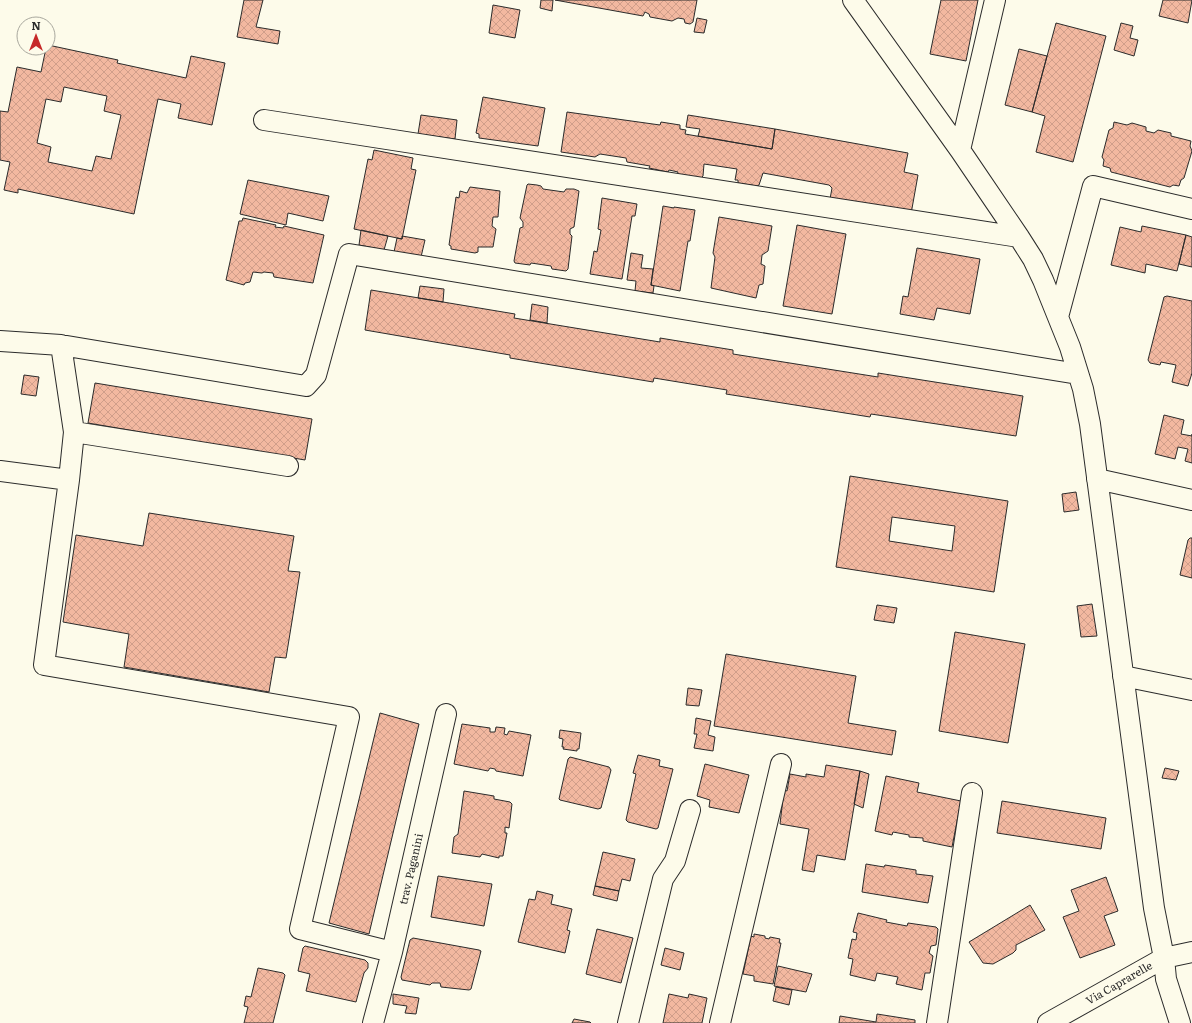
<svg xmlns="http://www.w3.org/2000/svg" width="1192" height="1023" font-family="Literata,serif">
<defs>
<pattern id="building-cross-hatch" width="8" height="8" patternUnits="userSpaceOnUse"><rect width="8" height="8" fill="#f2b8a0"/><path d="M0 0l8 8M0 8l8-8" fill="none" stroke="#d09e8a"/></pattern>
</defs>
<rect width="100%" height="100%" fill="#fdfbea"/>
<!-- building -->
<path fill="url(#building-cross-hatch)" stroke="#2b2b2b" fill-rule="evenodd" d="M 244,0 L 263,0 L 256,27 L 280,31 L 278,44 L 237,37 Z
M 541,0 L 553,0 L 552,11 L 540,8 Z
M 555,0 L 697,0 L 693,22 L 690,24 L 685,23 L 684,19 L 678,18 L 672,21 L 650,17 L 649,14 L 645,12 L 643,16 Z
M 941,0 L 978,0 L 966,61 L 930,54 Z
M 1163,0 L 1192,0 L 1188,23 L 1159,16 Z
M 493,5 L 520,10 L 515,38 L 489,33 Z
M 697,18 L 707,20 L 704,33 L 694,32 Z
M 1056,23 L 1106,36 L 1073,162 L 1036,152 L 1045,116 L 1032,112 Z
M 1121,23 L 1133,26 L 1130,38 L 1138,40 L 1134,56 L 1114,50 Z
M 48,45 L 118,60 L 117,63 L 186,78 L 191,56 L 225,63 L 212,125 L 178,118 L 181,104 L 158,99 L 134,214 L 18,189 L 18,193 L 4,190 L 10,162 L 0,160 L 0,111 L 8,112 L 17,67 L 41,72 L 46,48 L 48,48 ZM 64,87 L 107,96 L 104,111 L 121,115 L 111,159 L 96,156 L 92,171 L 48,162 L 51,147 L 37,143 L 46,99 L 61,102 Z
M 1019,49 L 1047,56 L 1032,112 L 1005,105 Z
M 483,97 L 545,108 L 538,146 L 479,138 L 479,134 L 476,133 Z
M 567,112 L 660,125 L 661,122 L 680,125 L 680,129 L 686,130 L 685,134 L 772,149 L 775,129 L 908,153 L 904,172 L 918,175 L 911,214 L 830,199 L 832,188 L 829,185 L 763,173 L 759,185 L 757,186 L 738,183 L 738,180 L 735,180 L 737,169 L 704,164 L 703,176 L 701,178 L 677,175 L 678,172 L 669,170 L 668,172 L 649,168 L 650,166 L 627,162 L 626,158 L 600,154 L 595,157 L 561,152 Z
M 421,115 L 457,120 L 455,139 L 418,134 Z
M 688,115 L 775,129 L 772,149 L 698,136 L 700,129 L 686,127 Z
M 1114,122 L 1127,125 L 1132,123 L 1146,127 L 1146,131 L 1154,133 L 1158,130 L 1171,133 L 1171,136 L 1191,141 L 1190,146 L 1192,151 L 1184,178 L 1181,180 L 1179,186 L 1173,185 L 1170,187 L 1111,172 L 1110,168 L 1103,166 L 1104,160 L 1102,157 L 1109,130 L 1113,128 Z
M 374,150 L 413,158 L 411,169 L 416,170 L 402,239 L 354,229 L 368,159 L 372,160 Z
M 248,180 L 329,196 L 323,221 L 288,213 L 286,225 L 240,214 Z
M 528,184 L 537,185 L 541,186 L 543,189 L 564,192 L 566,189 L 574,189 L 579,191 L 574,227 L 570,229 L 570,234 L 572,236 L 568,269 L 566,271 L 552,269 L 551,266 L 531,263 L 530,265 L 515,263 L 514,261 L 520,228 L 523,227 L 523,222 L 520,218 L 527,185 Z
M 470,187 L 500,191 L 498,217 L 493,217 L 492,226 L 496,229 L 493,247 L 478,247 L 478,252 L 475,253 L 451,249 L 451,246 L 449,245 L 456,197 L 459,198 L 460,191 L 467,193 Z
M 602,198 L 637,204 L 635,216 L 632,216 L 622,279 L 590,274 L 594,251 L 597,252 L 601,230 L 598,229 Z
M 663,206 L 674,208 L 674,207 L 695,210 L 690,241 L 688,241 L 680,291 L 651,285 Z
M 719,217 L 772,226 L 768,251 L 762,255 L 761,264 L 765,266 L 763,284 L 759,285 L 756,298 L 711,288 L 715,257 L 713,253 Z
M 243,218 L 276,225 L 275,227 L 283,228 L 284,226 L 324,235 L 313,283 L 274,277 L 273,273 L 264,272 L 262,273 L 253,272 L 250,282 L 245,283 L 244,285 L 226,280 L 239,221 L 242,221 Z
M 797,225 L 846,234 L 832,314 L 783,306 Z
M 1142,226 L 1186,235 L 1177,271 L 1146,264 L 1145,273 L 1111,265 L 1120,227 L 1141,232 Z
M 361,230 L 388,236 L 384,250 L 359,245 Z
M 1186,235 L 1192,237 L 1192,267 L 1179,264 Z
M 402,236 L 425,240 L 421,257 L 394,252 L 397,238 L 402,239 Z
M 917,248 L 980,259 L 970,314 L 937,308 L 934,320 L 900,314 L 903,296 L 908,297 Z
M 631,253 L 643,255 L 641,268 L 653,269 L 651,285 L 654,286 L 653,293 L 635,291 L 636,281 L 627,280 Z
M 420,286 L 444,289 L 443,302 L 418,298 Z
M 371,290 L 515,314 L 514,318 L 660,342 L 660,338 L 733,350 L 733,354 L 878,377 L 878,373 L 1023,396 L 1016,436 L 871,414 L 870,417 L 726,394 L 727,390 L 654,378 L 653,382 L 510,358 L 510,355 L 365,330 Z
M 1167,296 L 1192,301 L 1192,373 L 1188,386 L 1172,382 L 1176,365 L 1161,362 L 1160,365 L 1150,363 L 1148,360 L 1164,297 Z
M 532,304 L 548,307 L 547,323 L 530,320 Z
M 24,375 L 39,377 L 36,396 L 21,394 Z
M 95,383 L 312,419 L 305,460 L 88,423 Z
M 1164,415 L 1184,420 L 1181,434 L 1192,436 L 1192,434 L 1192,463 L 1185,461 L 1188,449 L 1178,447 L 1175,459 L 1155,454 Z
M 850,476 L 1008,501 L 994,592 L 836,567 ZM 892,517 L 955,526 L 952,551 L 889,541 Z
M 1076,492 L 1079,510 L 1064,512 L 1062,494 Z
M 149,513 L 294,536 L 288,571 L 300,572 L 286,658 L 275,657 L 269,692 L 124,667 L 129,634 L 63,622 L 76,535 L 143,546 Z
M 1190,538 L 1192,538 L 1192,578 L 1180,575 L 1188,540 Z
M 1092,604 L 1097,636 L 1081,637 L 1077,606 Z
M 877,605 L 897,608 L 894,623 L 874,620 Z
M 955,632 L 1025,644 L 1008,743 L 939,731 Z
M 726,654 L 856,676 L 848,723 L 896,731 L 892,755 L 714,726 Z
M 688,688 L 702,690 L 699,706 L 686,705 Z
M 380,713 L 419,724 L 369,934 L 329,923 Z
M 696,718 L 711,721 L 708,735 L 715,737 L 713,751 L 694,748 L 697,734 L 694,734 Z
M 462,724 L 490,728 L 490,732 L 495,732 L 496,727 L 505,728 L 504,734 L 507,735 L 509,731 L 531,735 L 523,776 L 496,771 L 495,769 L 490,768 L 488,771 L 454,764 Z
M 560,730 L 581,733 L 579,749 L 577,749 L 577,751 L 563,749 L 564,747 L 562,747 L 563,739 L 559,738 Z
M 638,755 L 660,760 L 659,766 L 673,769 L 658,828 L 656,829 L 628,822 L 626,820 L 636,774 L 633,773 Z
M 570,757 L 609,767 L 611,770 L 601,808 L 598,809 L 560,800 L 559,799 L 568,759 Z
M 705,764 L 749,775 L 739,813 L 709,807 L 710,800 L 697,796 Z
M 826,765 L 860,771 L 845,860 L 817,855 L 814,872 L 802,870 L 809,829 L 780,824 L 784,790 L 787,791 L 790,774 L 806,777 L 806,774 L 824,777 Z
M 1165,768 L 1179,771 L 1176,780 L 1162,778 Z
M 860,771 L 869,774 L 863,808 L 854,804 Z
M 886,776 L 919,783 L 917,792 L 961,801 L 952,847 L 923,841 L 923,838 L 909,837 L 909,835 L 893,832 L 892,835 L 875,831 Z
M 464,791 L 494,796 L 494,799 L 510,802 L 512,804 L 509,828 L 505,827 L 505,833 L 507,833 L 503,856 L 499,856 L 499,858 L 482,854 L 480,857 L 452,853 L 454,837 L 458,834 Z
M 1002,801 L 1106,818 L 1101,849 L 997,833 Z
M 603,852 L 635,859 L 630,881 L 622,879 L 619,891 L 595,886 Z
M 866,864 L 884,867 L 885,865 L 916,870 L 916,874 L 933,876 L 928,903 L 862,892 Z
M 438,876 L 492,884 L 484,926 L 431,917 Z
M 1106,877 L 1118,911 L 1104,916 L 1115,945 L 1080,958 L 1063,917 L 1079,911 L 1071,890 Z
M 595,886 L 619,891 L 617,901 L 593,895 Z
M 537,891 L 553,895 L 551,904 L 572,909 L 567,930 L 570,931 L 565,953 L 518,942 L 529,899 L 535,900 Z
M 1030,905 L 1045,930 L 1016,945 L 1016,950 L 1013,953 L 993,964 L 983,963 L 969,942 Z
M 858,913 L 887,920 L 886,922 L 907,926 L 908,923 L 936,927 L 938,929 L 936,945 L 931,946 L 929,953 L 933,956 L 930,973 L 925,973 L 922,990 L 896,984 L 898,977 L 877,973 L 875,981 L 850,975 L 853,959 L 848,958 L 852,939 L 856,940 L 857,933 L 853,932 Z
M 597,929 L 633,938 L 621,983 L 586,974 Z
M 754,934 L 765,936 L 765,938 L 769,939 L 770,937 L 780,939 L 779,943 L 781,943 L 773,984 L 754,981 L 754,976 L 743,974 L 751,936 L 754,937 Z
M 413,938 L 479,950 L 481,951 L 471,989 L 469,990 L 441,987 L 440,983 L 432,983 L 430,985 L 402,980 L 401,977 L 410,940 Z
M 305,946 L 365,960 L 368,963 L 368,968 L 364,973 L 356,1002 L 306,991 L 310,974 L 298,971 L 303,948 Z
M 665,948 L 684,953 L 680,970 L 661,965 Z
M 778,966 L 812,974 L 806,992 L 774,986 Z
M 258,968 L 283,973 L 285,975 L 273,1023 L 244,1023 L 248,1007 L 244,1006 L 246,996 L 251,997 Z
M 776,987 L 792,990 L 789,1005 L 773,1001 Z
M 393,994 L 419,998 L 416,1014 L 405,1013 L 407,1006 L 393,1004 Z
M 669,994 L 688,998 L 689,994 L 707,998 L 702,1023 L 663,1023 Z
M 877,1014 L 915,1020 L 915,1023 L 839,1023 L 840,1016 L 876,1022 Z
M 574,1019 L 590,1022 L 591,1023 L 572,1023 Z"/>
<g fill="none" stroke-linecap="round" stroke-linejoin="round">
<!-- minor casing -->
<g stroke="#2b2b2b" stroke-width="22">
<path id="minor" d="M 853,0 L 960,150 L 1019,237 L 1033,259 L 1043,280 L 1070,347 L 1083,389 L 1090,424 L 1154,908 L 1164,958 L 1166,979 L 1180,1023
M 264,120 L 1019,237
M 960,150 L 995,0
M 1058,317 L 1093,186 L 1192,209
M 0,341 L 61,345 L 306,386 L 316,375 L 349,254 L 1078,374
M 61,345 L 74,432 L 69,480 L 44,665 L 349,717 L 300,929 L 392,952
M 74,432 L 288,466
M 0,471 L 69,480
M 1097,479 L 1192,500
M 1123,676 L 1192,690
M 373,1023 L 392,952 L 446,714
M 628,1023 L 663,879 L 675,861 L 690,810
M 720,1023 L 781,764
M 937,1023 L 972,793
M 1048,1023 L 1164,958 L 1192,952"/>
</g>
<!-- minor -->
<use href="#minor" stroke="#fdfbea" stroke-width="20"/>
</g>
<g text-anchor="middle" stroke-width="3" stroke-linejoin="round" paint-order="stroke">
<!-- street labels -->
<g font-size="11" fill="#2b2b2b" stroke="#fdfbea">
<text transform="translate(411 869) rotate(-77)" y="4">trav. Paganini</text>
<text transform="translate(1119 983) rotate(-30)" y="4">Via Caprarelle</text>
</g>
</g>
<!-- north arrow -->
<g transform="translate(36 36)"><circle r="19" fill="#fdfbea" stroke="#a9a89e"/>
<path d="M0-3L7 15L0 10L-7 15Z" fill="#c62828"/>
<text y="-6" font-size="11" font-weight="bold" text-anchor="middle" fill="#2b2b2b">N</text>
</g>
</svg>
